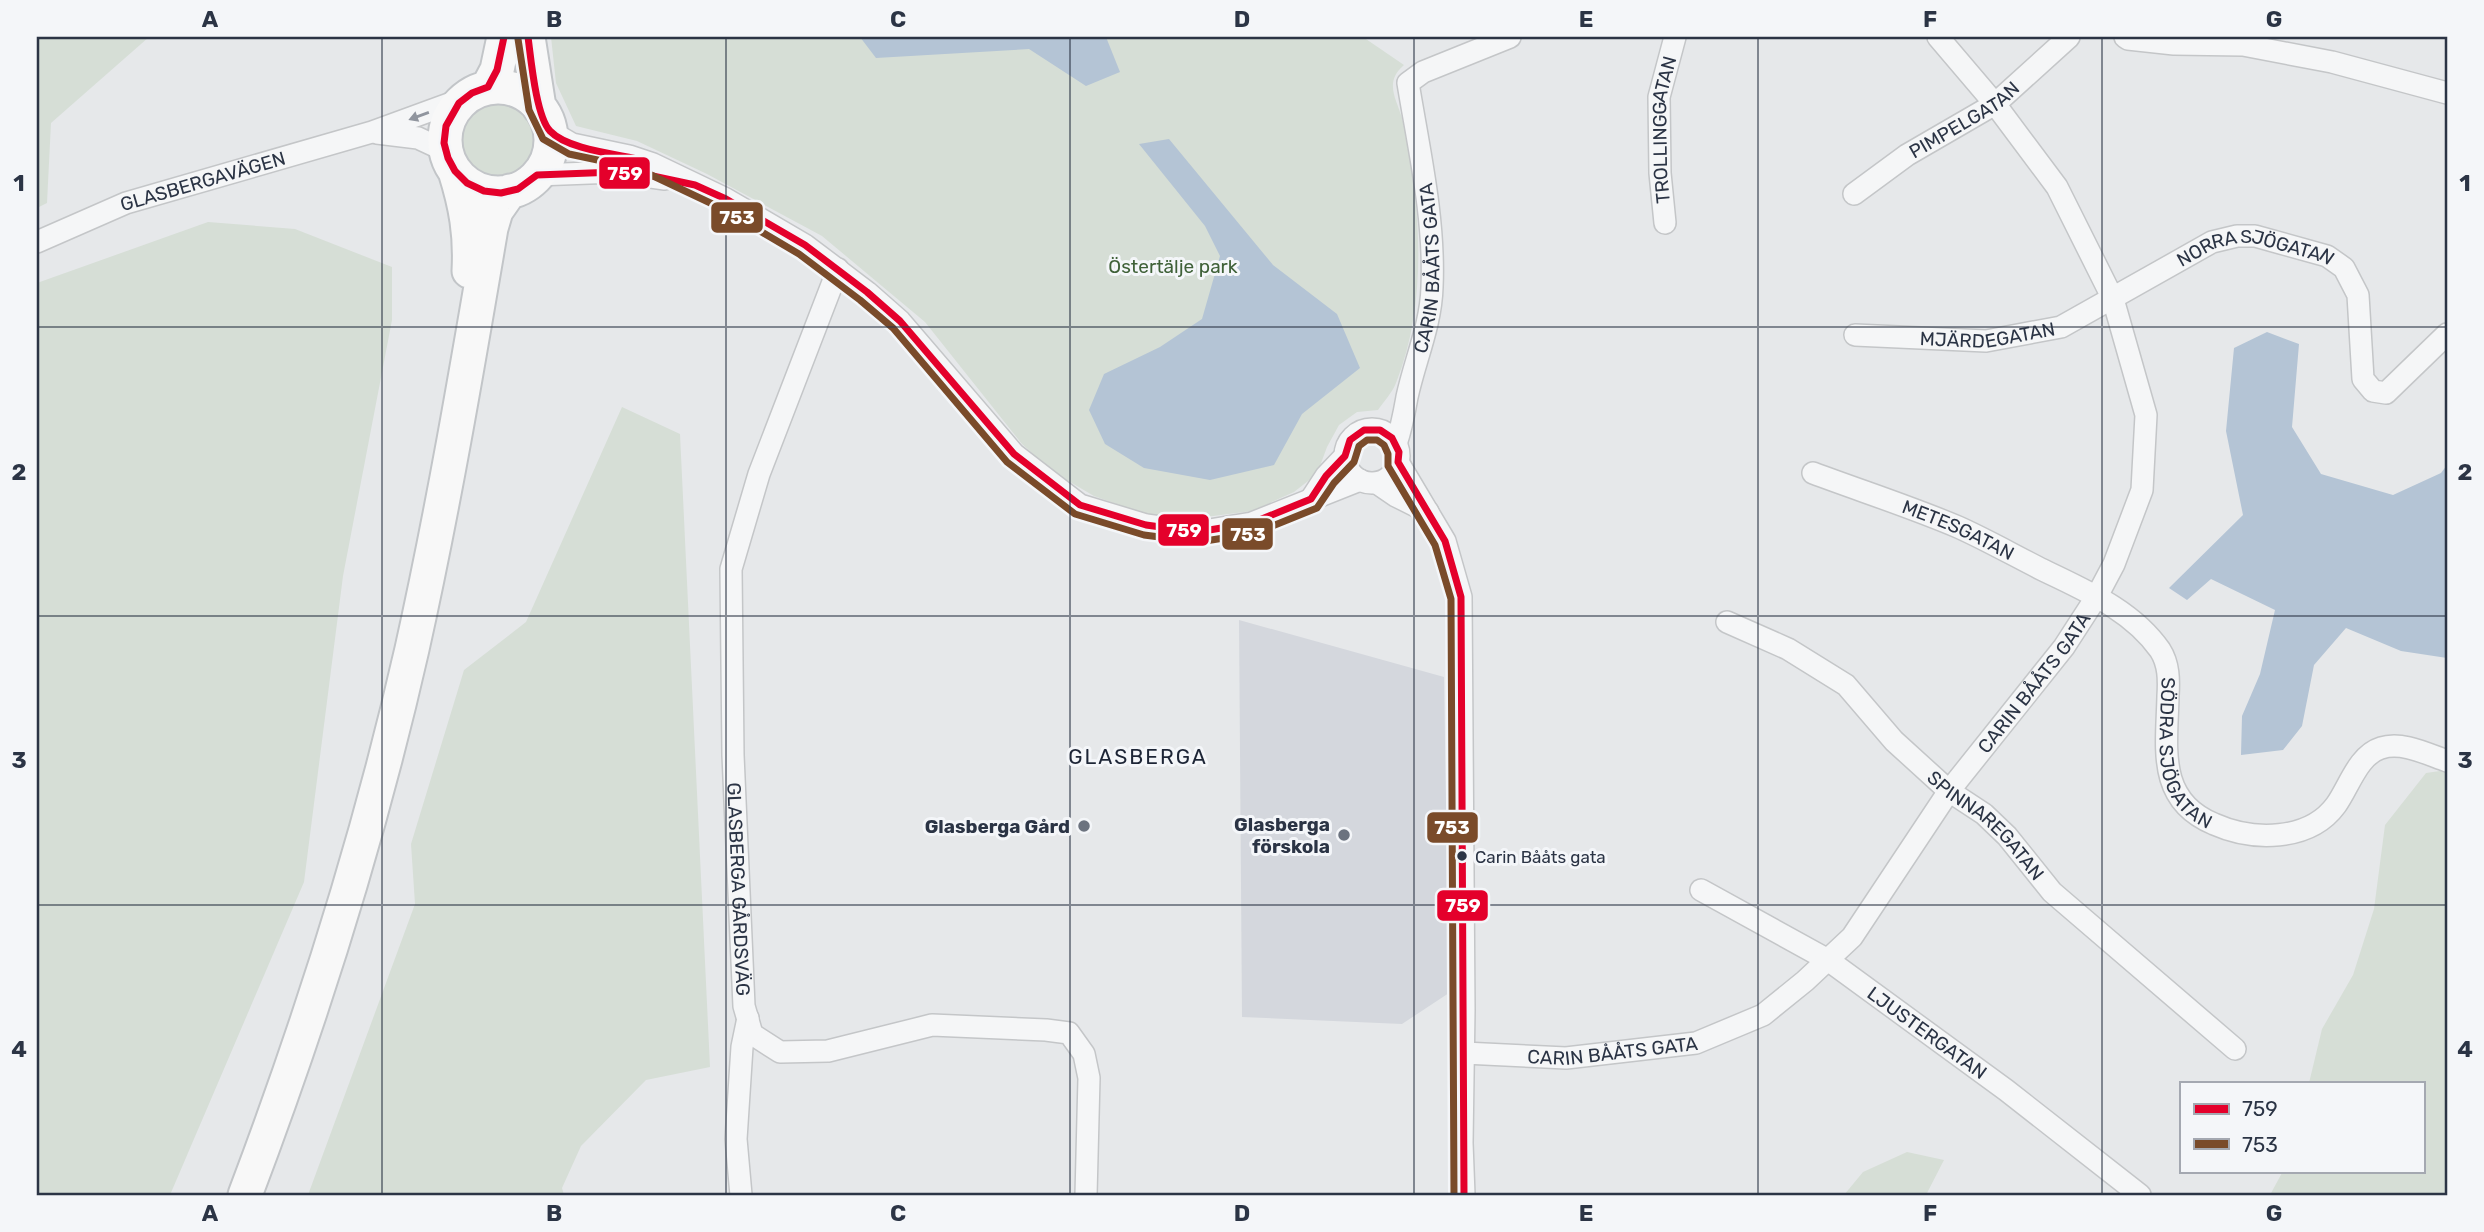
<svg xmlns="http://www.w3.org/2000/svg" width="2484" height="1232" font-family="Rubik,sans-serif">
<rect width="100%" height="100%" fill="#e6e8ea"/>
<!-- built -->
<path fill="#d4d7dd" d="M 1239,620 L 1444,677 L 1449,993 L 1402,1024 L 1242,1017 Z"/>
<!-- green -->
<path fill="#d6ded6" d="M 37,37 L 149,37 L 51,123 L 47,203 L 37,208 Z
M 551,37 L 1363,37 L 1404,65 C 1384,82 1396,98 1402,118 C 1404,125 1405,132 1406,139 C 1422,218 1426,308 1396,383 C 1392,393 1384,401 1378,410 L 1357,412 L 1339,425 L 1327,447 L 1317,474 L 1294,492 L 1252,511 L 1198,518 L 1145,514 L 1094,496 L 1053,472 L 1022,444 L 925,322 L 822,236 L 707,174 L 637,141 L 576,126 L 556,83 Z
M458 139a40 40 0 1 1 80 0a40 40 0 1 1-80 0Z
M 208,222 L 295,229 L 392,267 L 392,320 L 343,576 L 304,882 L 170,1195 L 37,1195 L 37,283 Z
M 622,407 L 680,434 L 710,1067 L 646,1080 L 581,1146 L 562,1188 L 564,1195 L 308,1195 L 415,904 L 411,844 L 464,670 L 526,622 Z
M 2447,770 L 2447,1195 L 2270,1195 L 2283,1171 L 2423,1171 L 2423,1083 L 2309,1083 L 2322,1029 L 2353,975 L 2374,909 L 2385,825 L 2426,773 Z
M 1907,1152 L 1944,1160 L 1926,1195 L 1844,1195 L 1863,1172 Z"/>
<!-- water -->
<path fill="#b4c4d5" d="M 860,37 L 1106,37 L 1120,72 L 1086,86 L 1029,49 L 876,58 Z
M 1169,139 L 1273,265 L 1337,314 L 1360,368 L 1302,414 L 1274,465 L 1210,480 L 1144,468 L 1105,444 L 1089,410 L 1104,374 L 1160,347 L 1202,319 L 1220,256 L 1205,226 L 1139,144 Z
M 2267,332 L 2299,344 L 2292,427 L 2321,474 L 2393,495 L 2441,473 L 2447,465 L 2447,658 L 2401,651 L 2346,628 L 2314,665 L 2302,726 L 2283,750 L 2241,755 L 2242,716 L 2260,674 L 2275,610 L 2211,579 L 2187,600 L 2169,588 L 2243,515 L 2226,431 L 2234,348 Z"/>
<g fill="none" stroke-linecap="round" stroke-linejoin="round">
<!-- street casing -->
<g stroke="#c4c6c8" stroke-width="24">
<g id="street">
<path d="M 2125,37 L 2128,39 L 2174,44 L 2243,45 L 2332,62 L 2447,93"/>
<path d="M 550,131 L 572,144 L 629,156 L 653,164 L 726,199 L 805,245 L 867,292 L 900,321 L 1014,454 L 1080,505 L 1146,525 L 1197,532 L 1252,523 L 1360,480"/>
<path d="M 377,133 L 418,138 L 446,151"/>
<path d="M 537,175 L 616,172 L 665,179"/>
<path id="s1" d="M 1854,194 L 1907,155 L 1995,104 L 2069,37"/>
<path id="s2" d="M 1665,223 L 1660,173 L 1659,97 L 1675,37"/>
<path id="s3" d="M 37,242 L 126,203 L 372,132 L 465,98"/>
<path id="s4" d="M 838,269 L 759,474 L 731,569 L 733,755 L 744,1006 L 752,1034 L 780,1052 L 828,1051 L 932,1025 L 1046,1030 L 1069,1033 L 1084,1054 L 1089,1078 L 1086,1195"/>
<path id="s5" d="M 1855,335 L 1986,341 L 2061,327 L 2212,242 L 2237,236 L 2255,236 L 2327,256 L 2344,268 L 2358,295 L 2363,379 L 2373,391 L 2386,393 L 2447,334"/>
<circle cx="1372" cy="456" r="27"/>
<path id="s6" d="M 1396,444 C 1402,426 1404,414 1407,397 C 1415,360 1431,325 1432,287 C 1435,219 1419,150 1408,83 L 1423,72 L 1510,37"/>
<path d="M 1398,462 L 1445,541 L 1461,597 L 1464,1010 L 1462,1143 L 1464,1195"/>
<path id="s7" d="M 1813,473 C 1861,491 1911,507 1958,527 C 1987,540 2015,556 2043,570 C 2086,591 2132,610 2160,650 C 2169,664 2169,680 2168,696 C 2167,747 2156,800 2214,824 C 2252,841 2309,842 2336,805 C 2349,787 2358,755 2381,748 C 2402,741 2427,754 2447,761"/>
<path d="M 1377,483 L 1396,496 L 1428,512"/>
<path d="M 1311,499 L 1326,476 L 1345,456"/>
<path id="s8" d="M 1727,622 L 1788,649 L 1846,685 L 1894,741 L 1949,791 L 1984,814 L 2007,836 L 2052,892 L 2235,1049"/>
<path id="s9" d="M 1701,890 L 1828,960 L 2006,1090 L 2140,1195"/>
<path id="s10" d="M 1464,1053 L 1566,1058 L 1696,1043 L 1763,1015 L 1805,981 L 1852,937 L 1949,791 L 2064,647 L 2097,596 L 2114,564 L 2142,490 L 2146,415 L 2113,299 L 2057,187 L 1995,104 L 1938,37"/>
<path d="M 741,1195 L 736,1139 L 742,1047 L 748,1018"/>
</g>
</g>
<!-- primary casing -->
<g stroke="#c2c5c8" stroke-width="37">
<path id="primary" d="M 528,37 L 539,107
M445 140a53 53 0 1 1 106 0a53 53 0 1 1-106 0Z
M 488,87 L 497,70 L 504,37
M 455,171 C 466,206 471,234 469,271
M 245,1195 C 312,1018 370,834 412,649 C 443,510 467,369 491,228 L 496,211 L 510,191"/>
</g>
<!-- street -->
<use href="#street" stroke="#f5f6f7" stroke-width="21"/>
<!-- primary -->
<use href="#primary" stroke="#f8f8f8" stroke-width="33"/>
<!-- bus-1 casing -->
<g stroke="#f4f6f9" stroke-width="12">
<path id="bus-1" d="M 504,37 L 497,70 L 488,87 L 472,93 L 459,103 L 446,126 L 444,143 L 448,158 L 455,171 L 467,183 L 484,191 L 501,193 L 518,189 L 537,175 L 616,172 L 648,175 L 695,185 L 726,199 L 805,245 L 867,292 L 900,321 L 1014,454 L 1080,505 L 1146,525 L 1197,532 L 1252,523 L 1311,499 L 1326,476 L 1345,456 L 1350,440 L 1364,430 L 1380,430 L 1392,438 L 1399,452 L 1398,462 L 1445,541 L 1461,597 L 1464,1195
M 528,37 C 531,59 536,116 550,131 C 568,150 618,154 643,160"/>
</g>
<!-- bus-2 casing -->
<g stroke="#f4f6f9" stroke-width="12">
<path id="bus-2" d="M 518,39 L 529,110 L 543,139 L 569,154 L 626,166 L 649,174 L 721,208 L 799,254 L 860,300 L 893,328 L 1007,462 L 1075,514 L 1144,535 L 1199,542 L 1255,533 L 1317,508 L 1334,483 L 1354,462 L 1359,446 L 1367,440 L 1377,440 L 1384,445 L 1388,454 L 1388,466 L 1435,545 L 1451,599 L 1454,1195"/>
</g>
<!-- bus-1 -->
<use href="#bus-1" stroke="#e4002b" stroke-width="7"/>
<!-- bus-2 -->
<use href="#bus-2" stroke="#7a4b2a" stroke-width="7"/>
</g>
<!-- one-way arrows -->
<defs><path id="oneway-solid" d="M-6-.8H1V-3.2L6.5 0L1 3.2V.8H-6Z" transform="scale(1.75)"/></defs>
<use fill="#90959e" href="#oneway-solid" transform="translate(419 116) rotate(160)"/>
<!-- grid -->
<path fill="none" stroke="#2b3445" stroke-width="2" stroke-opacity="0.55" d="M 382,37 L 382,1195M 726,37 L 726,1195M 1070,37 L 1070,1195M 1414,37 L 1414,1195M 1758,37 L 1758,1195M 2102,37 L 2102,1195M 37,327 L 2447,327M 37,616 L 2447,616M 37,905 L 2447,905"/>
<!-- markers -->
<g fill="#6c737f" stroke="#f4f6f9" stroke-width="2.5">
<circle cx="1084" cy="826" r="7"/>
<circle cx="1344" cy="835" r="7"/>
</g>
<circle fill="#2b3445" stroke="#f4f6f9" stroke-width="2.5" cx="1462" cy="856" r="6"/>
<g text-anchor="middle" stroke-width="6" stroke-linejoin="round" paint-order="stroke">
<!-- bus labels -->
<g font-size="17" fill="#2b3445" stroke="#f4f6f9" text-anchor="start">
<text x="1475" y="863">Carin Bååts gata</text>
</g>
<!-- street labels -->
<g font-size="19" fill="#2b3445" stroke="#f4f6f9">
<text dy="7" stroke="none"><textPath href="#s1" startOffset="133">PIMPELGATAN</textPath></text>
<text dy="7" stroke="none"><textPath href="#s2" startOffset="94">TROLLINGGATAN</textPath></text>
<text dy="7" stroke="none"><textPath href="#s3" startOffset="177">GLASBERGAVÄGEN</textPath></text>
<text dy="7" stroke="none"><textPath href="#s5" startOffset="424">NORRA SJÖGATAN</textPath></text>
<text dy="7" stroke="none"><textPath href="#s6" startOffset="180">CARIN BÅÅTS GATA</textPath></text>
<text dy="7" stroke="none"><textPath href="#s5" startOffset="133">MJÄRDEGATAN</textPath></text>
<text dy="7" stroke="none"><textPath href="#s7" startOffset="156">METESGATAN</textPath></text>
<text dy="7" stroke="none"><textPath href="#s10" startOffset="737">CARIN BÅÅTS GATA</textPath></text>
<text dy="7" stroke="none"><textPath href="#s7" startOffset="504">SÖDRA SJÖGATAN</textPath></text>
<text dy="7" stroke="none"><textPath href="#s8" startOffset="334">SPINNAREGATAN</textPath></text>
<text dy="7" stroke="none"><textPath href="#s4" startOffset="639">GLASBERGA GÅRDSVÄG</textPath></text>
<text dy="7" stroke="none"><textPath href="#s9" startOffset="268">LJUSTERGATAN</textPath></text>
<text dy="7" stroke="none"><textPath href="#s10" startOffset="149">CARIN BÅÅTS GATA</textPath></text>
</g>
<!-- park labels -->
<g font-size="19" fill="#3f6138" stroke="#f4f6f9">
<text x="1173" y="273">Östertälje park</text>
</g>
<!-- poi labels -->
<g font-size="19" font-weight="bold" fill="#2b3445" stroke="#f4f6f9" text-anchor="end">
<text x="1330" y="831">Glasberga<tspan x="1330" dy="22">förskola</tspan></text>
<text x="1070" y="833">Glasberga Gård</text>
</g>
<!-- neighbourhood labels -->
<g font-size="21" letter-spacing="2" fill="#1d2536" stroke="#f4f6f9">
<text x="1138" y="764">GLASBERGA</text>
</g>
</g>
<g stroke="#f4f6f9" stroke-width="2.5">
<rect x="598" y="156" width="53" height="34" rx="7" fill="#e4002b"/>
<rect x="710" y="201" width="54" height="33" rx="7" fill="#7a4b2a"/>
<rect x="1157" y="513" width="53" height="34" rx="7" fill="#e4002b"/>
<rect x="1221" y="517" width="53" height="34" rx="7" fill="#7a4b2a"/>
<rect x="1426" y="811" width="53" height="33" rx="7" fill="#7a4b2a"/>
<rect x="1436" y="889" width="53" height="33" rx="7" fill="#e4002b"/>
</g>
<g font-size="19" text-anchor="middle" font-weight="bold" fill="#fff">
<text x="625" y="180">759</text>
<text x="737" y="224">753</text>
<text x="1184" y="537">759</text>
<text x="1248" y="541">753</text>
<text x="1452" y="834">753</text>
<text x="1463" y="912">759</text>
</g>
<!-- border -->
<rect width="2484" height="1232" fill="none" stroke="#f4f6f9" stroke-width="77"/>
<!-- legend -->
<rect x="2180" y="1082" width="245" height="91" fill="#f4f6f9" stroke="#a4a8b1" stroke-width="2"/>
<rect x="2194" y="1104" width="35" height="10" fill="#e4002b" stroke="#a4a8b1" stroke-width="2"/>
<text x="2242" y="1116" font-size="21" fill="#2b3445">759</text>
<rect x="2194" y="1139" width="35" height="10" fill="#7a4b2a" stroke="#a4a8b1" stroke-width="2"/>
<text x="2242" y="1152" font-size="21" fill="#2b3445">753</text>
<rect x="38" y="38" width="2408" height="1156" fill="none" stroke="#2b3445" stroke-width="2.5"/>
<g font-size="23" text-anchor="middle" font-weight="bold" fill="#2b3445">
<text x="210" y="27">A</text>
<text x="554" y="27">B</text>
<text x="898" y="27">C</text>
<text x="1242" y="27">D</text>
<text x="1586" y="27">E</text>
<text x="1930" y="27">F</text>
<text x="2274" y="27">G</text>
<text x="19" y="191">1</text>
<text x="2465" y="191">1</text>
<text x="19" y="480">2</text>
<text x="2465" y="480">2</text>
<text x="19" y="768">3</text>
<text x="2465" y="768">3</text>
<text x="19" y="1057">4</text>
<text x="2465" y="1057">4</text>
<text x="210" y="1221">A</text>
<text x="554" y="1221">B</text>
<text x="898" y="1221">C</text>
<text x="1242" y="1221">D</text>
<text x="1586" y="1221">E</text>
<text x="1930" y="1221">F</text>
<text x="2274" y="1221">G</text>
</g>
</svg>
